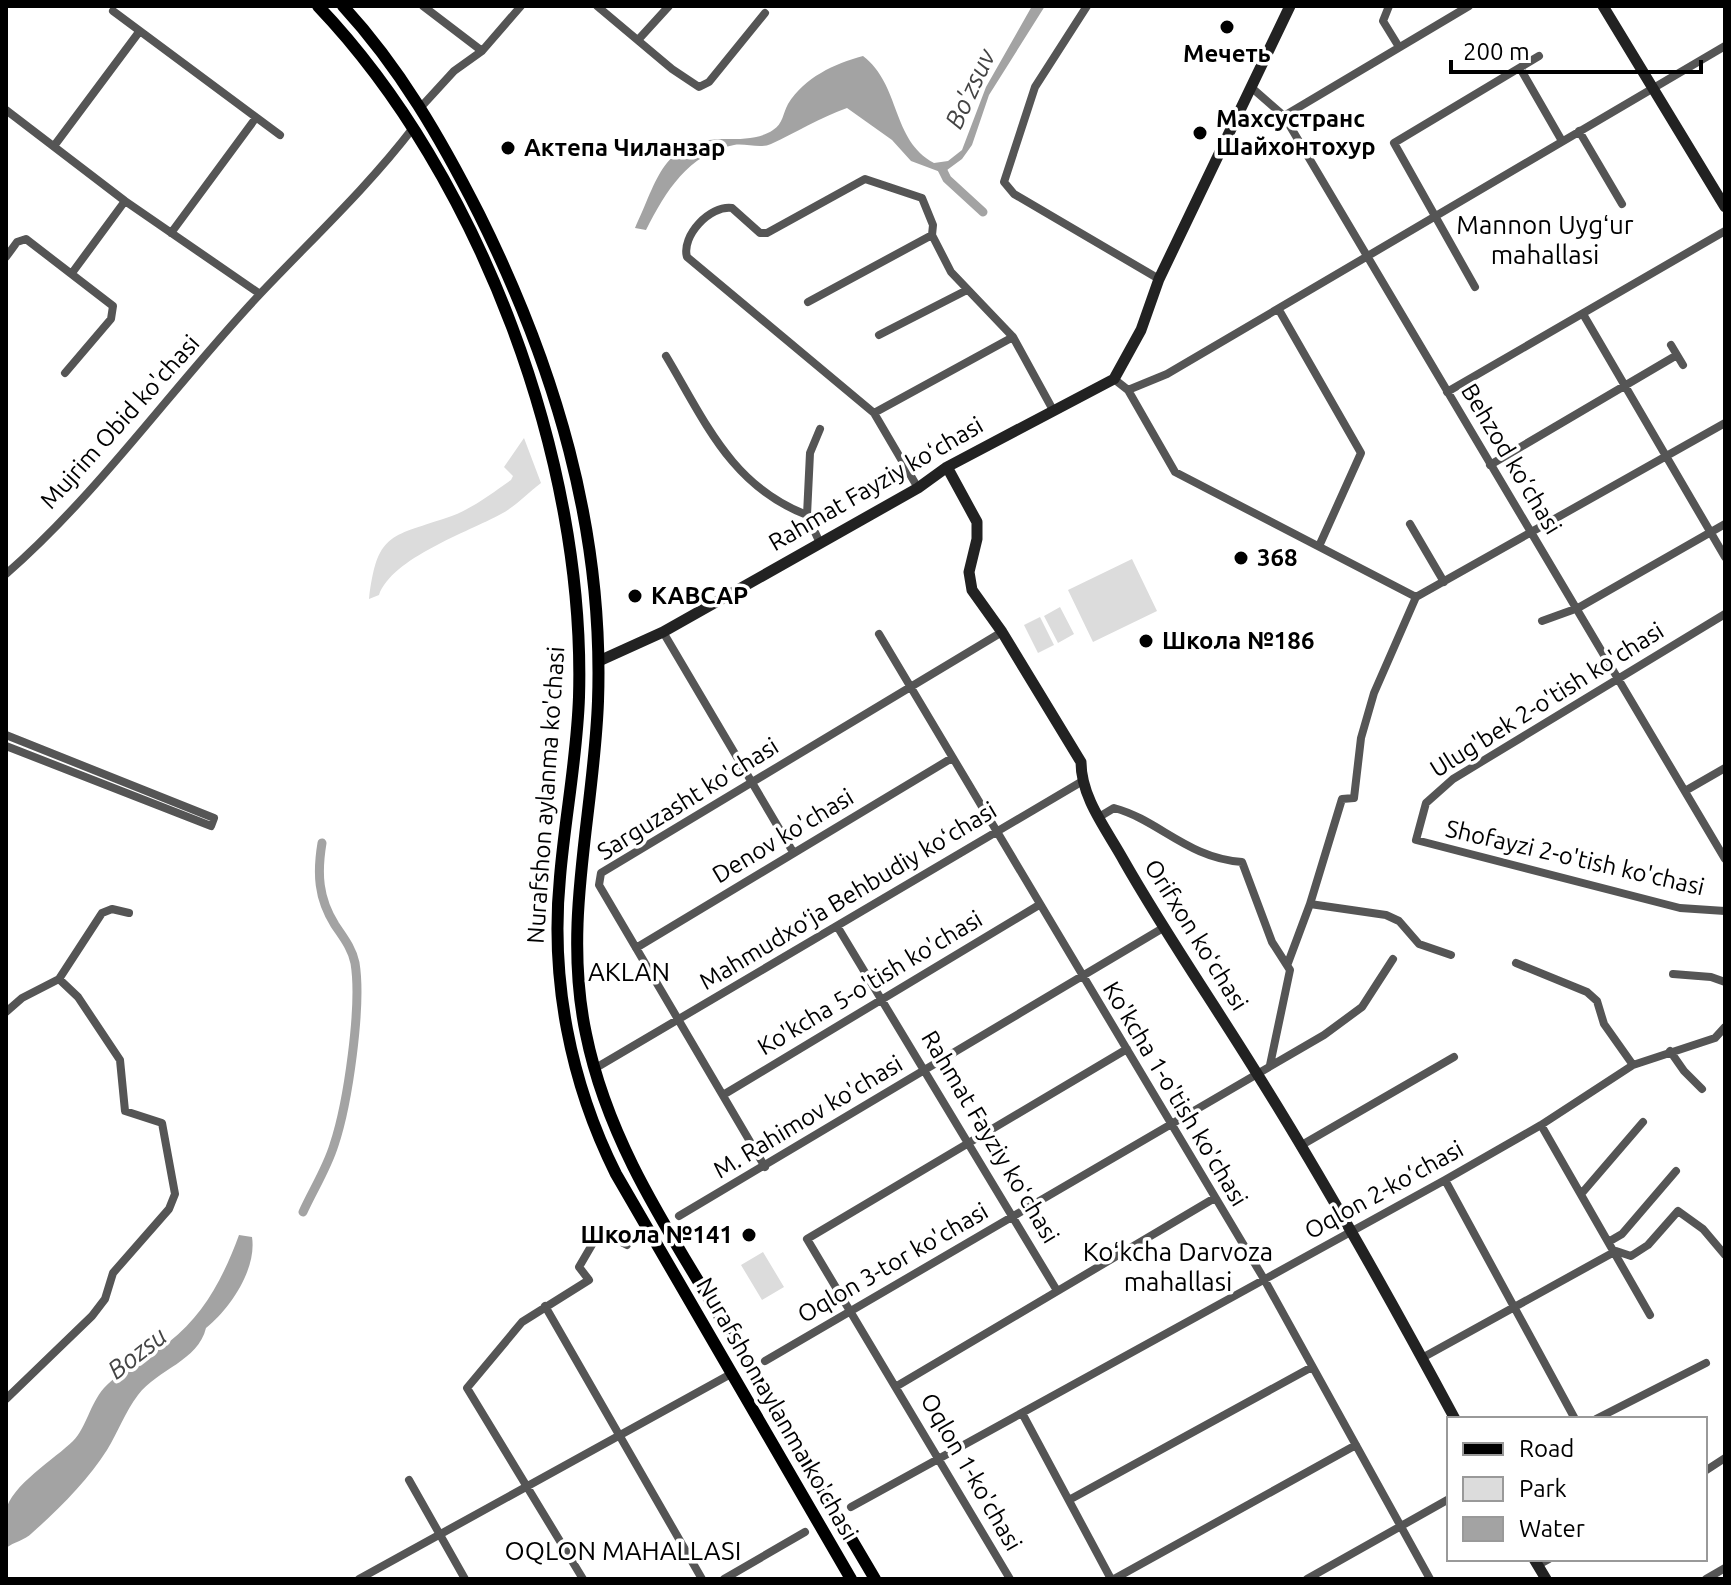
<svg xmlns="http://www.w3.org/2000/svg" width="1731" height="1585" font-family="Ubuntu,sans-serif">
<rect width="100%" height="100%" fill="#fff"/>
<!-- green -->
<path fill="#dcdcdc" d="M 524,438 L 541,483 C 528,493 516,506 501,514 C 468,532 392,558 379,595 L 369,599 C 377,534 389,537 446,518 C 469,511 491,494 511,480 L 513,476 L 504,467 Z
M 1132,559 L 1157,611 L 1093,642 L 1068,590 Z
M 1060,607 L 1074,634 L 1058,643 L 1044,616 Z
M 1040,617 L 1054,645 L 1038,653 L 1024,625 Z
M 763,1252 L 784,1287 L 762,1300 L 741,1265 Z"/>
<!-- water -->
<path fill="#a3a3a3" d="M 1032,6 L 1045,6 L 989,95 L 972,145 L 962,159 L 943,173 L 911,161 L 892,140 L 847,108 C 821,117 795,133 771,144 C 761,149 745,143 734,145 C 688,154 666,191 646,230 L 635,228 C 658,180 662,139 726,139 C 742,139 760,139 773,130 C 783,124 783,113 788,104 C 805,77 834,64 863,56 C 901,85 891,140 934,163 L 948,161 L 962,150 L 986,87 Z
M 239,1235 L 252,1237 C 257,1269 230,1309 206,1328 C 198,1361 158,1369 138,1395 C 125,1412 118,1432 107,1450 C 89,1479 58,1510 32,1533 C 25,1540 14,1542 6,1548 C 6,1537 4,1523 6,1511 C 10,1486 56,1458 73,1441 C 86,1428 90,1404 104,1388 C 124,1367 147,1359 169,1342 C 204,1315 224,1276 239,1235 Z"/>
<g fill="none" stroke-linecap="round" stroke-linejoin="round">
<!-- canal -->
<path stroke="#a3a3a3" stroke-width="9" d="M 942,169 L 947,179 L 983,212
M 303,1212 C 313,1190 327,1168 334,1145 C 348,1103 362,1006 355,963 C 352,948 343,937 335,925 C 318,898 317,873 322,843"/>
<!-- street -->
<path stroke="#555" stroke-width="8" d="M 423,6 L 482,51
M 597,6 L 672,69 L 699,87 L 709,82 L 765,13
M 1087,6 L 1035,87 L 1004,182 L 1014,194 L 1159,279
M 1389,6 L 1383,21 L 1399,47
M 113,11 L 280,135
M 638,40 L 669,6
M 1520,68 L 1562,141
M 1252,88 L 1284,116 L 1725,859
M 421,107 L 454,71 L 482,51 L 521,6
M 6,110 L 125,201 L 260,294
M 1284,116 L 1469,6
M 1579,131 L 1622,204
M 54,146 L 139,32
M 171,233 L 255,119
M 6,257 L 17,242 L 26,239 L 113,306 L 111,319 L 65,373
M 72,273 L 125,201
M 1475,287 L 1394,143 L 1539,56
M 808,302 L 932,235
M 1279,310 L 1361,453 L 1320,544
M 1583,314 L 1725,557
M 879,335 L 967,290
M 1671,345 L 1683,365
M 666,356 C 705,421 731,486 807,515 L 820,543
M 1114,379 L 1128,390 L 1175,472 L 1416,597
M 1128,390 L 1167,374 L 1725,46
M 1447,392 L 1725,231
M 874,413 L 1013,337
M 1490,465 L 1677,355
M 918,488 L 874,413 L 687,257 C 681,236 710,205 732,208 L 760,233 L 767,233 L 865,179 L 922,198 L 933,225 L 932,235 L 951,272 L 1013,337 L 1053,410
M 807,515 L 810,453 L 820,429
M 1410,524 L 1444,582
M 6,574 C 100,492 174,385 260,294 C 312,239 367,188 413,128
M 1725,614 L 1453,779 L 1426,803 L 1416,840 L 1680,908 L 1725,911
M 1542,621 L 1578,608 L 1725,524
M 663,632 L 793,852
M 879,634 L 1264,1279 L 1430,1579
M 6,735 L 214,818 L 211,826 L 6,746
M 1685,791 L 1725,768
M 1099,817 L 1114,808 C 1159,820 1187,858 1242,862 L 1272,942 L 1290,970 L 1270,1065
M 1310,904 L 1386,915 L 1399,921 L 1419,944 L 1451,955
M 837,926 L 1056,1289
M 636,948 L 952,758
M 1288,963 L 1310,904 L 1342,799 L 1354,798 L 1361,738 L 1374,693 L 1416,597 L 1725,423
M 1516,963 L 1587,992 L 1597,1001 L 1604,1024 L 1633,1065
M 1673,974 L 1711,977 L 1725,982
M 6,1012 L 22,998 L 59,979 L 102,913 L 112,909 L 129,913
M 1670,1051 L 1684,1071 L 1702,1089
M 594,1069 L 1081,782
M 723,1095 L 1039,905
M 1541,1125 L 1650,1315
M 1300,1146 L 1454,1057
M 765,1167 L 599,885 L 601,873 L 1002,632
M 1445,1180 L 1575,1419
M 1582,1193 L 1643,1122
M 679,1216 L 1163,928
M 1610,1241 L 1622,1234 L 1676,1171
M 545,1306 L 702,1579
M 1422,1358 L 1616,1251 L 1631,1256 L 1648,1245 L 1678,1211 L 1703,1229 L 1725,1255
M 765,1361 L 1324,1035 L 1362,1007 L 1393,959
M 897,1386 L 1213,1199
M 6,1399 L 92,1316 L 105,1299 L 113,1273 L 169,1209 L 175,1194 L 162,1123 L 125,1111 L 120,1060 L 78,997 L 59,979
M 1022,1413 L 1111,1579
M 1596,1419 L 1706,1363
M 1705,1471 L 1725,1458
M 409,1480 L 465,1579
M 1069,1500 L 1312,1367
M 851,1507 L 1445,1180 L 1541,1125 L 1633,1065 L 1715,1038 L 1725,1027
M 1538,1565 L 1549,1559
M 359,1579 L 729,1375
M 583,1579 L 467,1388 L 522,1322 L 589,1280 L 579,1267 L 600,1231 L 627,1245
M 724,1579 L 805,1532
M 1010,1579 L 807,1239 L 1127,1049
M 1114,1579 L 1356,1445
M 1307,1579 L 1449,1499
M 1706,1579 L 1725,1568"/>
<!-- secondary -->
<path stroke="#222" stroke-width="11" d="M 1603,6 L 1725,207
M 947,467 L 977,522 L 977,539 L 969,572 L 972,590 L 1002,632 L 1081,762 C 1081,798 1107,830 1124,861 C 1165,933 1212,1001 1256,1072 C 1327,1185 1392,1302 1455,1419
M 599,661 L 663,632 L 918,488 L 947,467 L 1114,379 L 1141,330 L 1159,279 L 1290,6
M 1534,1559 L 1546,1579"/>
<!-- primary -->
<path stroke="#000" stroke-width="12" d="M 318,6 C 481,177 586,462 579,697 C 577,758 565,817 560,877 C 550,979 570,1082 616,1174 L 851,1579
M 343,6 C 400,68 441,139 479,214 C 555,367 604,529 598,701 C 594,814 562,922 586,1034 C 608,1143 670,1233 726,1327 C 776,1411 825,1495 875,1579"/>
</g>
<!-- markers -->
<g fill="#000" stroke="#fff" stroke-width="3">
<circle cx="1227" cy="27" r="8"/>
<circle cx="1200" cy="133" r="8"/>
<circle cx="508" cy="148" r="8"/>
<circle cx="1241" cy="558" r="8"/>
<circle cx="635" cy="596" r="8"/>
<circle cx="1146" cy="641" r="8"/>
<circle cx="749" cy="1235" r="8"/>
</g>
<g text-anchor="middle" stroke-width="7" stroke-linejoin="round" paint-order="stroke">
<!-- poi labels -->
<g font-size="24" font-weight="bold" fill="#000" stroke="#fff" text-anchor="start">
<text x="1227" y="62" text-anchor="middle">Мечеть</text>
<text x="1216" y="127">Махсустранс<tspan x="1216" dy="28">Шайхонтохур</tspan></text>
<text x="524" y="156">Актепа Чиланзар</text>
<text x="1257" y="566">368</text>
<text x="651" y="604">КАВСАР</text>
<text x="1162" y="649">Школа №186</text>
<text x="733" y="1243" text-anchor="end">Школа №141</text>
</g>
<!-- street labels -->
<g font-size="24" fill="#000" stroke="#fff">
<text transform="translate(120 422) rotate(-48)" y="8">Mujrim Obid ko'chasi</text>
<text transform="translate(1511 459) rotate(59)" y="8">Behzod ko‘chasi</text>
<text transform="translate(876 484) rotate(-30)" y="8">Rahmat Fayziy koʻchasi</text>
<text transform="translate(1547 700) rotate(-32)" y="8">Ulug'bek 2-o'tish ko'chasi</text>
<text transform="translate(546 795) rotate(-86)" y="8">Nurafshon aylanma ko'chasi</text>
<text transform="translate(688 799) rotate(-32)" y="8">Sarguzasht ko'chasi</text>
<text transform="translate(783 836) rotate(-31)" y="8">Denov ko'chasi</text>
<text transform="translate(1575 858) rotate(13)" y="8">Shofayzi 2-o'tish ko'chasi</text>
<text transform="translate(848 896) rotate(-31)" y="8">Mahmudxoʻja Behbudiy koʻchasi</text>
<text transform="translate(1196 935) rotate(58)" y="8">Orifxon koʻchasi</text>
<text transform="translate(870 983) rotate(-31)" y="8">Ko'kcha 5-o'tish ko'chasi</text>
<text transform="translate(1175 1094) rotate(59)" y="8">Ko'kcha 1-o'tish ko'chasi</text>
<text transform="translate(808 1117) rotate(-31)" y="8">M. Rahimov ko'chasi</text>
<text transform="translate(990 1137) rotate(59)" y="8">Rahmat Fayziy koʻchasi</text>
<text transform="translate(1384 1190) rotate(-29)" y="8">Oqlon 2-ko‘chasi</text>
<text transform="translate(893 1263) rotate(-30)" y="8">Oqlon 3-tor ko'chasi</text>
<text transform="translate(777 1409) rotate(60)" y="8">Nurafshon aylanma ko'chasi</text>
<text transform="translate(971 1472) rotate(60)" y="8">Oqlon 1-ko'chasi</text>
</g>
<!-- water labels -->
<g font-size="26" font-style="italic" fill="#444" stroke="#fff">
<text transform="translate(970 89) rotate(-65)" y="9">Bo'zsuv</text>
<text transform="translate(137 1353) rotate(-38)" y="9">Bozsu</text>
</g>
<!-- neighbourhood labels -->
<g font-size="26" fill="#000" stroke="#fff">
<text x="1545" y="234">Mannon Uygʻur<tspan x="1545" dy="30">mahallasi</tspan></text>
<text x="629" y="981">AKLAN</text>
<text x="1178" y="1261">Koʻkcha Darvoza<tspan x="1178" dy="30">mahallasi</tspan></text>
<text x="623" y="1560">OQLON MAHALLASI</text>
</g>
</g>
<!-- border -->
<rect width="1731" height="1585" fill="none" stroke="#000000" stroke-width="16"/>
<!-- legend -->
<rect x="1447" y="1417" width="260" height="144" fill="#ffffff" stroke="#999999" stroke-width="2"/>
<rect x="1463" y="1443" width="40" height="12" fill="#000000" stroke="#999999" stroke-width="2"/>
<text x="1519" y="1457" font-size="24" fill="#000000">Road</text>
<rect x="1463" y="1477" width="40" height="24" fill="#dcdcdc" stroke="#999999" stroke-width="2"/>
<text x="1519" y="1497" font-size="24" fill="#000000">Park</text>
<rect x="1463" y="1517" width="40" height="24" fill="#a3a3a3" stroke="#999999" stroke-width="2"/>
<text x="1519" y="1537" font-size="24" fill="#000000">Water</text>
<!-- scale -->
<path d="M1451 60v12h250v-12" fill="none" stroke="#000000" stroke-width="4"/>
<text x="1463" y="60" font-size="24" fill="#000000" stroke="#ffffff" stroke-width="6" paint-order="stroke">200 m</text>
</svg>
